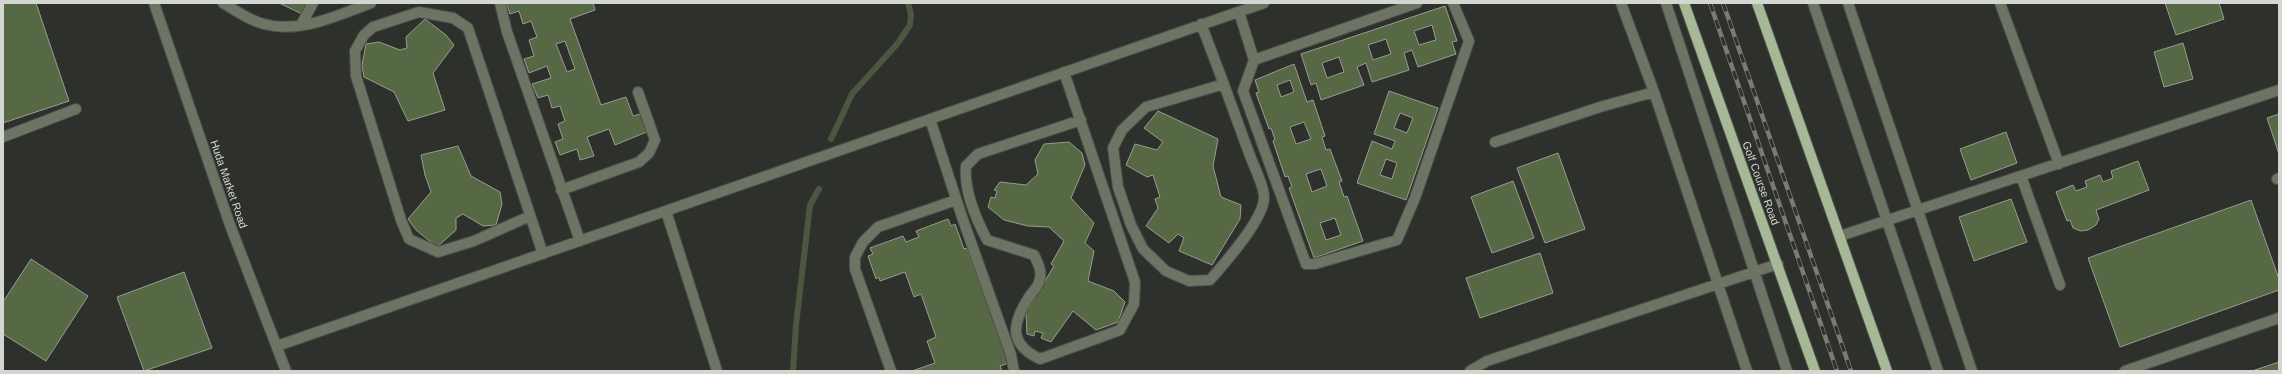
<svg xmlns="http://www.w3.org/2000/svg" width="2282" height="374" font-family="Arial,sans-serif">
<rect width="100%" height="100%" fill="#2e312b"/>
<g fill="none" stroke-linecap="round" stroke-linejoin="round">
<!-- stream -->
<path stroke="#4d5740" stroke-width="6" d="M 831,139 L 852,94 L 898,43 L 910,25 L 911,14 L 908,3
M 793,371 L 796,325 L 810,205 L 819,189"/>
</g>
<!-- building -->
<path fill="#576844" stroke="#989c94" fill-rule="evenodd" d="M 3,3 L 36,3 L 69,101 L 3,123 Z
M 279,3 L 308,3 L 302,14 Z
M 506,3 L 593,3 L 595,10 L 570,19 L 601,105 L 626,97 L 633,116 L 643,113 L 649,131 L 615,145 L 609,129 L 587,137 L 594,156 L 580,160 L 577,149 L 560,155 L 555,142 L 563,139 L 558,124 L 565,121 L 560,106 L 552,108 L 548,95 L 538,98 L 532,84 L 551,78 L 547,66 L 529,73 L 524,59 L 534,56 L 529,40 L 537,37 L 531,21 L 523,24 L 519,11 L 510,14 ZM 565,41 L 575,69 L 567,72 L 556,44 Z
M 2165,3 L 2219,3 L 2224,19 L 2176,35 Z
M 1445,6 L 1457,41 L 1452,42 L 1456,54 L 1418,67 L 1412,50 L 1404,53 L 1409,70 L 1372,82 L 1366,63 L 1357,67 L 1364,85 L 1321,100 L 1316,83 L 1311,85 L 1301,54 ZM 1432,25 L 1436,40 L 1419,45 L 1414,31 ZM 1386,39 L 1391,54 L 1373,60 L 1368,45 ZM 1339,57 L 1344,72 L 1327,78 L 1322,63 Z
M 425,19 L 446,35 L 454,45 L 433,73 L 445,110 L 408,121 L 394,92 L 364,77 L 362,65 L 366,44 L 379,42 L 400,50 L 407,48 L 406,37 Z
M 2183,43 L 2193,79 L 2164,87 L 2154,52 Z
M 1294,64 L 1307,102 L 1313,100 L 1325,136 L 1322,137 L 1326,150 L 1330,149 L 1342,181 L 1339,182 L 1344,197 L 1347,196 L 1363,241 L 1314,258 L 1289,188 L 1292,187 L 1288,176 L 1285,177 L 1273,141 L 1275,140 L 1271,128 L 1269,129 L 1256,93 L 1259,92 L 1255,80 ZM 1290,80 L 1294,92 L 1281,97 L 1277,85 ZM 1304,122 L 1311,139 L 1296,144 L 1290,127 ZM 1321,169 L 1327,186 L 1312,192 L 1306,174 ZM 1335,218 L 1341,235 L 1326,240 L 1320,223 Z
M 1389,91 L 1438,108 L 1406,200 L 1357,183 L 1372,141 L 1392,149 L 1395,141 L 1374,134 ZM 1400,113 L 1413,118 L 1407,133 L 1394,128 ZM 1386,159 L 1397,163 L 1392,179 L 1380,175 Z
M 1158,111 L 1218,139 L 1213,166 L 1221,197 L 1241,205 L 1240,219 L 1212,265 L 1179,251 L 1184,238 L 1178,234 L 1169,243 L 1146,226 L 1158,208 L 1155,199 L 1160,197 L 1153,175 L 1147,177 L 1126,165 L 1135,144 L 1157,150 L 1163,142 L 1144,128 Z
M 2279,114 L 2279,154 L 2267,118 Z
M 2006,132 L 2017,163 L 1971,180 L 1960,149 Z
M 1069,142 L 1082,153 L 1085,165 L 1071,198 L 1094,223 L 1085,243 L 1094,251 L 1088,281 L 1114,291 L 1125,302 L 1118,322 L 1096,330 L 1073,311 L 1051,342 L 1041,338 L 1043,333 L 1035,331 L 1034,336 L 1027,334 L 1026,313 L 1054,266 L 1051,264 L 1064,241 L 1049,227 L 1028,226 L 1004,220 L 988,207 L 991,197 L 995,198 L 997,191 L 994,190 L 1000,182 L 1026,185 L 1038,174 L 1035,160 L 1044,144 Z
M 458,146 L 471,176 L 500,192 L 502,204 L 496,225 L 483,226 L 463,214 L 456,218 L 456,230 L 437,247 L 416,230 L 408,219 L 431,192 L 425,175 L 421,155 Z
M 1558,153 L 1585,229 L 1545,243 L 1517,168 Z
M 2138,161 L 2149,190 L 2096,210 L 2099,219 L 2096,225 L 2088,230 L 2081,231 L 2073,228 L 2070,220 L 2067,221 L 2056,192 L 2073,185 L 2076,191 L 2087,187 L 2085,181 L 2100,175 L 2103,182 L 2113,178 L 2111,171 Z
M 1513,181 L 1534,238 L 1492,253 L 1471,197 Z
M 2011,199 L 2027,242 L 1974,261 L 1959,217 Z
M 2251,200 L 2279,279 L 2279,290 L 2120,347 L 2088,258 Z
M 948,219 L 951,226 L 955,224 L 964,249 L 967,248 L 1009,363 L 1000,366 L 1002,371 L 912,371 L 935,363 L 927,341 L 936,337 L 921,294 L 914,297 L 905,272 L 880,281 L 879,277 L 876,279 L 868,256 L 873,254 L 870,248 L 903,236 L 906,242 L 919,237 L 916,231 Z
M 1540,253 L 1553,293 L 1480,318 L 1466,278 Z
M 31,259 L 88,296 L 46,361 L 3,334 L 3,302 Z
M 184,272 L 212,348 L 144,371 L 117,297 Z
M 2279,362 L 2279,371 L 2252,371 Z"/>
<g fill="none" stroke-linecap="round" stroke-linejoin="round">
<!-- minor casing -->
<g stroke="#4c4f49" stroke-width="12">
<path id="minor" d="M 154,3 L 230,225 L 286,371
M 223,3 C 235,10 250,21 264,24 C 300,34 338,15 371,3
M 500,3 L 507,32 L 580,241
M 1621,3 L 1654,92 L 1747,371
M 1666,3 L 1787,371
M 1813,3 L 1938,371
M 1848,3 L 1972,371
M 2000,3 L 2059,164
M 1239,12 L 1254,60 L 1243,91 L 1306,264 L 1315,264 L 1397,240 L 1415,198 L 1469,41 L 1453,3
M 1201,24 C 1218,67 1233,110 1249,153 C 1253,165 1264,185 1264,197 C 1265,218 1224,264 1210,280 L 1189,281 L 1166,271 L 1143,249 L 1131,225 L 1118,187 L 1113,148 L 1122,130 L 1146,107 L 1224,84
M 301,25 L 313,3
M 1254,60 L 1417,3
M 1064,72 L 1135,282 L 1134,304 L 1120,330 L 1040,359 C 1008,344 1012,323 1029,297 C 1032,292 1038,287 1039,282 C 1043,272 1038,263 1034,255 L 987,240 C 975,217 964,191 966,166 L 978,154 L 1081,120
M 930,119 L 962,217 L 1011,355 L 1014,371
M 3,137 L 76,109
M 1495,142 L 1600,107 L 1654,92
M 2021,176 L 2060,285
M 2277,179 L 2279,178
M 561,190 L 639,162 L 649,153 L 655,140 L 638,92
M 666,211 L 717,371
M 530,216 L 474,241 L 438,252 L 409,239 L 401,220 L 356,76 L 355,51 L 364,35 L 373,27 L 419,12 L 453,18 L 468,28 L 543,254
M 1840,236 L 2279,90
M 277,346 L 1264,3
M 891,371 L 855,269 L 855,257 L 863,242 L 878,227 L 956,200
M 1470,371 L 1487,361 L 1778,264
M 2125,371 L 2279,318"/>
</g>
<!-- major casing -->
<g stroke="#4c4f49" stroke-width="12">
<path id="major" d="M 1684,3 L 1815,371
M 1757,3 L 1887,371"/>
</g>
<!-- minor -->
<use href="#minor" stroke="#6c7464" stroke-width="10"/>
<!-- major -->
<use href="#major" stroke="#a7b897" stroke-width="10"/>
<!-- rail casing -->
<g stroke="#797b76" stroke-width="4.5">
<path id="rail" d="M 1710,3 L 1837,371
M 1723,3 L 1851,371"/>
</g>
<!-- rail -->
<use href="#rail" stroke="#2e312b" stroke-width="3" stroke-dasharray="9" stroke-linecap="butt"/>
</g>
<g text-anchor="middle" stroke-width="4" stroke-linejoin="round" paint-order="stroke">
<!-- street labels -->
<g font-size="11" fill="#d4d6d2" stroke="#2e312b">
<text transform="translate(1761 183) rotate(70)" y="4">Golf Course Road</text>
<text transform="translate(229 184) rotate(71)" y="4">Huda Market Road</text>
</g>
</g>
<!-- border -->
<rect width="2282" height="374" fill="none" stroke="#d4d6d2" stroke-width="8"/>
</svg>
